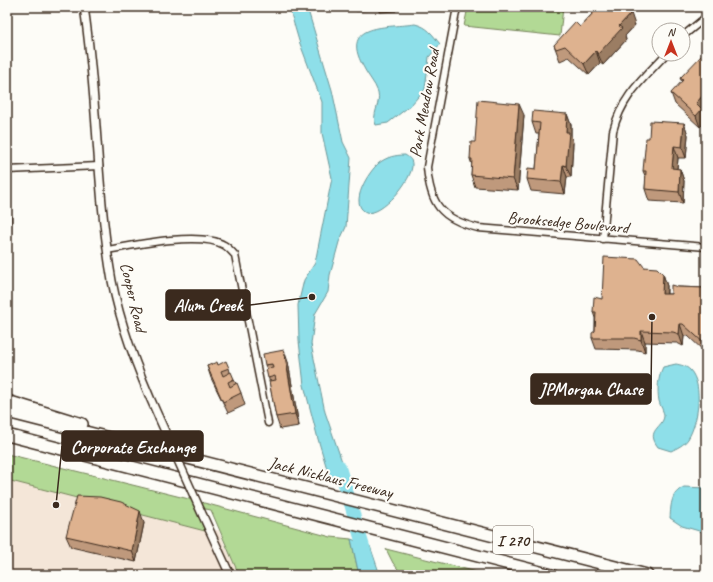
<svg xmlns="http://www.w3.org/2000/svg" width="713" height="582" font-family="Caveat,sans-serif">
<rect width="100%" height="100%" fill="#fdfcf7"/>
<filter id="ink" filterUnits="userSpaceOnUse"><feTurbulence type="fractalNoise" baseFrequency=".025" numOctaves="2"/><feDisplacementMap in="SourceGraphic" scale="8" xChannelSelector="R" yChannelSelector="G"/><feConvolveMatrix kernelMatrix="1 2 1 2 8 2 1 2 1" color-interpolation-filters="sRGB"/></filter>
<g filter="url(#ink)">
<!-- built -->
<path fill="#f4e6d8" d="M 7,480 L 205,531 L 218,530 L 239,575 L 7,575 Z"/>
<!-- green -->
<path fill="#b2d995" stroke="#76825a" d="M 468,7 L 563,7 L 560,36 L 464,26 Z
M 7,454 L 193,500 L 331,537 L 351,539 L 359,575 L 239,575 L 211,510 L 195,507 L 205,531 L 7,480 Z
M 386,549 L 489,575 L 398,575 L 402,574 L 393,563 Z"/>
<!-- water -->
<path fill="#8edfe9" stroke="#6d9798" d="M 289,7 L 307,7 L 332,90 L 343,142 L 351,158 L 346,227 L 339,242 L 330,275 L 328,292 L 315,314 L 311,344 L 325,412 L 350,485 L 330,479 L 318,439 L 304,385 L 299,341 L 298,305 L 304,280 L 315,263 L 332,178 L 322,133 L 322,102 L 299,41 Z
M 415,24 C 428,27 432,34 440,44 L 429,57 L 425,89 L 411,105 L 388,123 L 376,125 C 371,115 381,104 378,92 C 375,83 367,75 363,66 C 339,22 389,28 415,24 Z
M 405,155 C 408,157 412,159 412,164 C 414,178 381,218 366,212 C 348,204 369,171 379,163 C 387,157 395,155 405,155 Z
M 676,364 C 681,365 686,366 690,370 C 704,385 698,423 688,439 C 684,445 677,448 671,451 L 658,447 C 645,430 663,428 664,416 C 664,411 660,406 659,401 C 657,390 658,377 663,367 Z
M 684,487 L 706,488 L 706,533 L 682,526 L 670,518 C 671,504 671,493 684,487 Z
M 351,539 L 370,546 L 380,575 L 359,575 Z"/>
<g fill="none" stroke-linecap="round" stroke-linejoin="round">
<!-- river -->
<path stroke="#8edfe9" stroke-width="13" d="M 339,466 L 372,575"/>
<!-- minor casing -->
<g stroke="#3b2a1e" stroke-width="9">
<path id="minor" d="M 457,7 L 427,167 C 430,204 441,219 478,228 L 706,247
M 683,36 L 706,17
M 7,170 L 99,166
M 7,216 L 7,236
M 603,239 L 613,131 C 622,96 643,79 666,54
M 108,250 C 134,245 201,231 224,245 C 228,247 232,252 235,255 L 268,423"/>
</g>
<!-- tertiary casing -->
<g stroke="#3b2a1e" stroke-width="10">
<path id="tertiary" d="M 84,7 C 98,98 96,190 112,281 C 121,328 139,374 159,418
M 203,516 L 230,575"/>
</g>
<!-- motorway casing -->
<g stroke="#3b2a1e" stroke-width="14">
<path id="motorway" d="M 7,401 L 82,424
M 7,412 L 647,575
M 7,435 L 552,575"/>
</g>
<!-- minor -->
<use href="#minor" stroke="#fdfcf7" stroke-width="6"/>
<!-- tertiary -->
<use href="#tertiary" stroke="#fdfcf7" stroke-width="7"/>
<!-- motorway -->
<use href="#motorway" stroke="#fdfcf7" stroke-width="11"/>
<!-- tertiary-bridge casing -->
<g stroke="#3b2a1e" stroke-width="10" stroke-linecap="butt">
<path id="tertiary-bridge" d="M 159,418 L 203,516"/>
</g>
<!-- tertiary-bridge -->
<use href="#tertiary-bridge" stroke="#fdfcf7" stroke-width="7"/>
</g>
<!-- wall -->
<path fill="#bf997b" stroke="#3b2a1e" d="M 355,7 L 396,7 L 396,11 L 380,12 L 380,10 L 356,11 Z
M 590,7 L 624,7 L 635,25 L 625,36 L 626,40 L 603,65 L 600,63 L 589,75 L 569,57 L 560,61 L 554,45 L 580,27 L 592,14 Z
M 706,54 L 706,108 L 703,111 L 700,127 L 675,104 L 671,93 L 682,82 L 680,78 Z
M 567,114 L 571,125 L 571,136 L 573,143 L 571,177 L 567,177 L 565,194 L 531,191 L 527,179 L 536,169 L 539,134 L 536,134 L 532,122 Z
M 524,115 L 518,190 L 475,187 L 471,175 L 472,165 L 470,159 L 475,142 Z
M 684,123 L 688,135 L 686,158 L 678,158 L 677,169 L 680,169 L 684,181 L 683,203 L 649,201 L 645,189 L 646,178 L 643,171 Z
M 644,267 L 663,274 L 667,286 L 667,294 L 671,294 L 678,287 L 706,288 L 706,353 L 688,336 L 684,336 L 683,346 L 677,343 L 645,342 L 645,352 L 638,350 L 596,349 L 592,338 L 595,331 L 595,318 L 593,312 L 602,299 Z
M 288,362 L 299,426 L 280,429 L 276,417 L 267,369 L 265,365 Z
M 218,365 L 229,368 L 230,372 L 241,393 L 245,405 L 228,413 L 211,378 L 207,366 Z
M 144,523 L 136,562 L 71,547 L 66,536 Z"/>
<!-- shaded-wall -->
<path fill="#9b7d64" stroke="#3b2a1e" d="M 631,13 L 635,25 L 625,36 L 626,40 L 603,65 L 598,54 L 619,26 Z
M 596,51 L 600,63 L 589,75 L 584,64 Z
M 706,92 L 706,108 L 703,111 L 706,121 L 700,127 L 696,116 L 696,103 Z
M 519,104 L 524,115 L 518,190 L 513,179 Z
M 567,114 L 571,125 L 571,136 L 573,143 L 571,177 L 566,166 L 566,132 Z
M 684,123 L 688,135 L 686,158 L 682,147 Z
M 674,146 L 678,158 L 676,180 L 672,168 Z
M 563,165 L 567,177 L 565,194 L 561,182 Z
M 680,169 L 684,181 L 683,203 L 679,192 Z
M 663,274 L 667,286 L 666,305 L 662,294 Z
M 680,324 L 684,336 L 683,346 L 679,334 Z
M 641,331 L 645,342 L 645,352 L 641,340 Z
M 284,350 L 288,362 L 299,426 L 295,414 Z
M 140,511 L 144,523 L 136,562 L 132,551 Z"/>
<!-- building -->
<path fill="#deb28f" stroke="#3b2a1e" d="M 590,7 L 624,7 L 631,13 L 619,26 L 622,28 L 598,54 L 596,51 L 584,64 L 565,46 L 556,49 L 554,45 L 575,22 L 580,27 L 595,11 Z
M 704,53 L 705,55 L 706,54 L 706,92 L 696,103 L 702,109 L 696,116 L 671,93 L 683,80 L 680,78 Z
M 478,100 L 519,104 L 513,179 L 471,175 L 472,159 L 470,159 L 471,142 L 475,142 Z
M 533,111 L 567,114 L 566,132 L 569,132 L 566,166 L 563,165 L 561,182 L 527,179 L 528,168 L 536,169 L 540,123 L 532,122 Z
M 650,121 L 684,123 L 682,147 L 674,146 L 672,168 L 680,169 L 679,192 L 645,189 L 646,171 L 643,171 L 646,138 L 649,138 Z
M 604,257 L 638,259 L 644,267 L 657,268 L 663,274 L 662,294 L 671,294 L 671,285 L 678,287 L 706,288 L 706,345 L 683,324 L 680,324 L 679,334 L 673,332 L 641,331 L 641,340 L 634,338 L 592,338 L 592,333 L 595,331 L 596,312 L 593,312 L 594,297 L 602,299 Z
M 284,350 L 295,414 L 276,417 L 269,381 L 276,380 L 275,376 L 268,378 L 266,369 L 273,368 L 272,364 L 265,365 L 263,354 Z
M 226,361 L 229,368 L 221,371 L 223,376 L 231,372 L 234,379 L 228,382 L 230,387 L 237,383 L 241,393 L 223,402 L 207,366 L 217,362 L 218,365 Z
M 77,496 L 100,497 L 121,502 L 140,511 L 132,551 L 66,536 Z"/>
</g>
<g text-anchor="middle" stroke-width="4" stroke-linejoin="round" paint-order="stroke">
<!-- shield labels -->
<rect fill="#fdfcf7" stroke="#75695f" stroke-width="1" x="493" y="526" width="40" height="28" rx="3"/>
<g font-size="16" font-weight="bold" fill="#3b2a1e">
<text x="513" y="546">I 270</text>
</g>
<!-- street labels -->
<g font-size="17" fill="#3b2a1e" stroke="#fdfcf7">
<text transform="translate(424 103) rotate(-80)" y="6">Park Meadow Road</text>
<text transform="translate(568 222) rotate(5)" y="6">Brooksedge Boulevard</text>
<text transform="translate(134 297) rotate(77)" y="6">Cooper Road</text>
<text transform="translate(331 477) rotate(14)" y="6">Jack Nicklaus Freeway</text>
</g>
</g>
<!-- callouts -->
<path fill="none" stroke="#3b2a1e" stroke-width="1.5" d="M312 297L250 305M652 317L651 389M56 505L62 446"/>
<g fill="#3b2a1e" stroke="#fdfcf7" stroke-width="1.5">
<circle cx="312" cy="297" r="4"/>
<circle cx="652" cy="317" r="4"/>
<circle cx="56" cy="505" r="4"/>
</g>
<g fill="#3b2a1e" stroke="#3b2a1e" stroke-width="1.5">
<rect x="166" y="290" width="84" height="30" rx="4"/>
<rect x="531" y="374" width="120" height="30" rx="4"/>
<rect x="62" y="431" width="141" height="30" rx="4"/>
</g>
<g font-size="18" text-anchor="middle" font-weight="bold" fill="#fff">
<text x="208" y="311">Alum Creek</text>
<text x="591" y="395">JPMorgan Chase</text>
<text x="133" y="453">Corporate Exchange</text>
</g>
<!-- margin -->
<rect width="713" height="582" fill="none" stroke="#fdfcf7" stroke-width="24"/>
<rect x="12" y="12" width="689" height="558" fill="none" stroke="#3b2a1e" stroke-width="1.5" filter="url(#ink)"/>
<!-- north arrow -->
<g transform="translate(671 42)"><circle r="19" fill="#fdfcf7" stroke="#afa8a0"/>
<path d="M0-3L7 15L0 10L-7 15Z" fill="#c8321e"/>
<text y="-6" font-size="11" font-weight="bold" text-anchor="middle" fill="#3b2a1e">N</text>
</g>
</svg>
